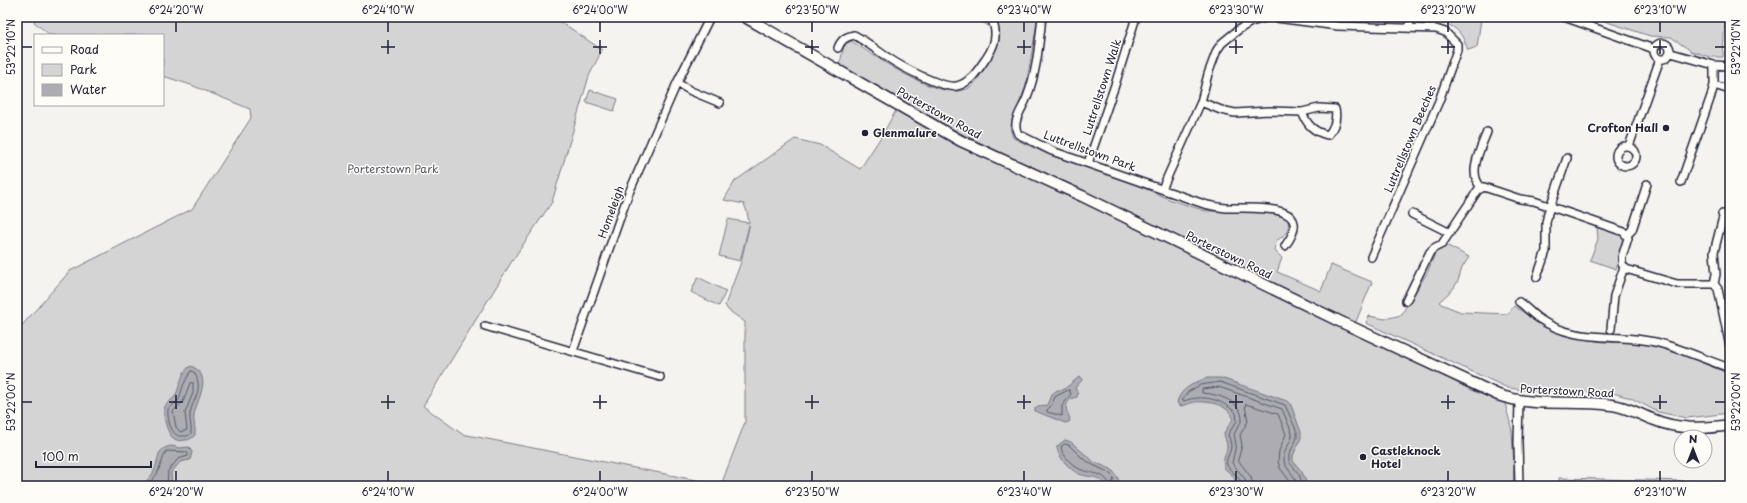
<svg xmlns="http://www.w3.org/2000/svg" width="1747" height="503" font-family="'Playpen Sans',sans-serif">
<rect width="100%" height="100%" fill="#f4f3ef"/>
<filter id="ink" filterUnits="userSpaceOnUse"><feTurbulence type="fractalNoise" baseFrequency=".025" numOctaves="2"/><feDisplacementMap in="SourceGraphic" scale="8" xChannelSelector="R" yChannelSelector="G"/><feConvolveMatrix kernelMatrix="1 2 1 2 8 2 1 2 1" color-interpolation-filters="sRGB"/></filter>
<g filter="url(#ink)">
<!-- green -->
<path fill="#d5d4d5" stroke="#7c7b88" d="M 35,17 L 550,17 L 567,26 L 602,50 L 589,76 L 552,202 L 512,261 L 423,406 L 462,434 L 721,485 L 745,422 L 745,322 L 728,310 L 725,305 L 741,262 L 749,227 L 749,225 L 740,261 L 719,256 L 728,219 L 749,223 L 747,212 L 744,204 L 724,200 L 735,181 L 795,139 L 820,145 L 860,169 L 881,137 L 899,105 L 1356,331 L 1473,391 L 1505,403 L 1512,431 L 1514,466 L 1513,486 L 17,486 L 17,331 L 70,271 L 192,209 L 251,118 L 250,109 L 191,85 L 163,76 L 163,35 L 50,35 L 34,22 Z
M 973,17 L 1038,17 L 1026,86 L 1010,128 L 1013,138 L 1047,154 L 1126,180 L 1171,200 L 1206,211 L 1265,212 L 1278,215 L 1288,220 C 1290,232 1285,235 1276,241 L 1275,251 L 1282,258 L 1277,272 L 1321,291 L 1331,265 L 1372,282 L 1355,324 L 956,131 L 839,64 C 844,55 840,45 851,41 C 876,56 944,107 972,86 C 978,81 983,70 987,63 C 992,53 997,43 999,32 Z
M 1347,17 L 1481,19 L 1477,47 L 1468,50 C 1464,40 1462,33 1453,27 C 1441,18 1367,20 1347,17 Z
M 1592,17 L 1608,17 L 1609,20 L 1616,20 L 1616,17 L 1725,17 L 1723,57 L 1710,57 L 1691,51 L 1671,37 L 1650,36 Z
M 590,90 L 618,99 L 614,111 L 586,102 Z
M 1597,227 L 1621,234 L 1624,237 L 1616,269 L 1590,260 L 1598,239 Z
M 1446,245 L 1469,257 L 1462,268 L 1458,281 L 1453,289 L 1439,302 L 1441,304 L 1461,312 L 1508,314 L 1514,306 C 1540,324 1571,339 1604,342 C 1621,343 1639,341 1656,345 C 1682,352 1705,365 1730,374 L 1730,413 L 1687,418 L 1658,412 L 1631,398 L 1609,392 L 1533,391 L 1508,388 L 1366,323 L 1369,316 L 1385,319 L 1401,315 L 1427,273 L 1437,249 Z
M 698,277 L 726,291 L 719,306 L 691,292 Z
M 1559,478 L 1730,482 L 1730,486 L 1559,486 Z"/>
<!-- water -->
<path fill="#acacb2" stroke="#757582" d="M 191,366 C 215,376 195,402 194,416 C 193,422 196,428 195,435 C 192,438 190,440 185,440 C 181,441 177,441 173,438 C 167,433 163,417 164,409 C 166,401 175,400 177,392 C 180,384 182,370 191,366 Z
M 1079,377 L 1082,378 L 1082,380 L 1075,388 L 1078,393 L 1077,397 C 1065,399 1064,409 1070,418 L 1069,422 L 1065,423 L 1035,411 L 1035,408 L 1038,406 L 1047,405 L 1051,395 L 1057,390 L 1063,390 Z
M 1207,378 L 1221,378 L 1287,401 L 1291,405 L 1301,432 L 1301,438 L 1293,456 L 1293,461 L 1302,472 L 1308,486 L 1239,486 L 1232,475 L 1224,468 C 1222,457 1227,454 1227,446 C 1227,442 1224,437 1224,433 L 1233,419 C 1229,404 1208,401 1195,402 C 1189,403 1185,406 1179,406 L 1177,402 C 1180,389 1195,382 1207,378 Z
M 1065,440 L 1071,442 L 1094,462 L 1111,469 L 1117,476 L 1119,481 L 1115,486 L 1107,486 C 1094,473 1093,479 1079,474 C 1070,470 1056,455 1057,446 Z
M 172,446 L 179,448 L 189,447 L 192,452 L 190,460 L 180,462 L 171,473 L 172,486 L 143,486 C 145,481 150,478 153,473 C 160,461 154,448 172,446 Z"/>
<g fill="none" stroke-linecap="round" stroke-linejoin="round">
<!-- shore -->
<path stroke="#59596b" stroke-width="1" d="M 191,371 L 195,373 C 203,392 194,396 190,413 C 189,420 192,426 191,433 C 189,436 187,436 183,436 C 171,438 167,418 168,409 L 179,400 L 183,386 Z
M 193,383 L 193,393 L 185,413 L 187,430 L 180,432 L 176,427 L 173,411 L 183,402 L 190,383 Z
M 1069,390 L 1071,394 L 1062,406 L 1062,416 L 1047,412 L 1047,410 L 1051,406 L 1055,397 Z
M 1065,444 L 1069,445 L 1082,458 L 1093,465 L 1108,472 L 1114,478 L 1112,484 L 1110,484 C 1101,471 1095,475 1082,470 C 1075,468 1061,455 1061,447 Z
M 147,486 L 157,474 L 166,451 L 187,452 L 188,456 L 178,459 L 168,471 L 167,486
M 1242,486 C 1241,476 1230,472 1227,465 C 1225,459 1231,453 1231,446 C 1231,442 1229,438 1228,434 L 1237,421 L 1236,413 C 1222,399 1203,394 1184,401 L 1182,400 L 1188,392 L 1200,385 L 1220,382 L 1285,405 L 1297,432 L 1297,438 L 1289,455 L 1289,462 L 1299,474 L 1303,486
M 1247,486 L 1245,479 L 1232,463 L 1236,445 L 1234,434 L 1242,420 C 1242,401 1218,394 1202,393 L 1202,389 L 1219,387 L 1282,409 L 1292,433 L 1292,437 L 1284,454 L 1284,461 L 1286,466 L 1294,477 L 1298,486
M 1253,486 L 1251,477 L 1238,460 L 1242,445 L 1240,435 L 1248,421 L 1245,406 L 1246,404 L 1278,414 L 1286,434 L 1279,451 L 1278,461 L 1280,468 L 1289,480 L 1291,486"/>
<!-- street casing -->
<g stroke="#22223b" stroke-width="10">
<path id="street" d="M 1042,17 C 1039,43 1037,72 1027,97 C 1023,109 1011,121 1018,134 L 1052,151 L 1204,204 C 1211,206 1218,207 1226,208 C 1250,209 1319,201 1285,246
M 1564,17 L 1654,49
M 1409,28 L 1410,17
M1654 51a8 8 0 1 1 16 0a8 8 0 1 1-16 0Z
M 838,48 C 841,40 845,37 854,35 C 866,41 876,50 887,57 C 900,66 942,89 957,86 C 971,83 980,67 987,57 C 996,44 998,30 990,17
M 1671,53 L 1714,65 L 1730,66
M 677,83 L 691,91 L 720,103
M 1714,85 L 1730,90
M 1201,102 L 1221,110 L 1235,113 L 1269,111 L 1302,112 L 1319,108 L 1335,109 C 1337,118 1335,127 1328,135 C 1314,132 1307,125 1302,112
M1616 156a10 10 0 1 1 20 0a10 10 0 1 1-20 0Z
M 1629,146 L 1660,59
M 1088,163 L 1115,85 L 1136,17
M 1681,182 L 1711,96 L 1714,85 L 1714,65
M 1481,187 C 1467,173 1481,148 1487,132
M 1162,189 L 1201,102 L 1208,74 L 1217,50 L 1222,43 L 1238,30 L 1251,22 L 1269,17 L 1338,26 L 1436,29 L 1445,32 L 1457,44 L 1457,50 L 1439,101 L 1371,257
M 1412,214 L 1450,233
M 1627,235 L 1632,230 L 1647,184
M 1537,277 L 1546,251 L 1546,223 L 1548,213 L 1567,158
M 1714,284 L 1716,274 L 1714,252 L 1723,217 L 1722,214
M 1406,301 L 1430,252 L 1434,248 L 1442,244 L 1478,190 L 1484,187 L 1520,199 L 1534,201 L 1624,232 L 1628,238 L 1622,257 L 1622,264 L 1626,269 L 1677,284 L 1714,284 L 1718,289 L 1730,347
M 1519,302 C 1526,307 1531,313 1538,318 C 1575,344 1615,333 1655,342 C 1681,348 1705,360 1730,368
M 485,326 L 660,377
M 1611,329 L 1614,296 L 1624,267
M 573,351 L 628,195 L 677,83 L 710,17
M 1519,486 L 1518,441 L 1519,401"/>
</g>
<!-- secondary casing -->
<g stroke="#22223b" stroke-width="13">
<path id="secondary" d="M 745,17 L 961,141 L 1082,196 L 1341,322 L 1498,395 C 1536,408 1574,399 1612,405 C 1627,407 1639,414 1652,419 C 1678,430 1703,429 1730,425"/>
</g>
<!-- street -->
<use href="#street" stroke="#fdfcf7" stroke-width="7"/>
<!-- secondary -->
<use href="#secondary" stroke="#fdfcf7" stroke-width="10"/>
</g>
</g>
<!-- ticks -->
<path fill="none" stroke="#22223b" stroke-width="1.5" d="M 176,22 L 176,32M 388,22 L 388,32M 600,22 L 600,32M 812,22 L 812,32M 1024,22 L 1024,32M 1236,22 L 1236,32M 1448,22 L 1448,32M 1660,22 L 1660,32M 388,40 L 388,54M 600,40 L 600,54M 812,40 L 812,54M 1024,40 L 1024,54M 1236,40 L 1236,54M 1448,40 L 1448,54M 1660,40 L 1660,54M 22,47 L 32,47M 381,47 L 395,47M 593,47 L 607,47M 805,47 L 819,47M 1017,47 L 1031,47M 1229,47 L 1243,47M 1441,47 L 1455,47M 1653,47 L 1667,47M 1715,47 L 1725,47M 176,395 L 176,409M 388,395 L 388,409M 600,395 L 600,409M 812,395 L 812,409M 1024,395 L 1024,409M 1236,395 L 1236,409M 1448,395 L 1448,409M 1660,395 L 1660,409M 22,402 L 32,402M 169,402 L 183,402M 381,402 L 395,402M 593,402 L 607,402M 805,402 L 819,402M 1017,402 L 1031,402M 1229,402 L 1243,402M 1441,402 L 1455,402M 1653,402 L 1667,402M 1715,402 L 1725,402M 176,471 L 176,481M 388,471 L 388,481M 600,471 L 600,481M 812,471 L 812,481M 1024,471 L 1024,481M 1236,471 L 1236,481M 1448,471 L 1448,481M 1660,471 L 1660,481"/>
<!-- markers -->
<g fill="#22223b" stroke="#fdfcf7" stroke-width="1.5">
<circle cx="1666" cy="128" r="4"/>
<circle cx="865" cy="133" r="4"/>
<circle cx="1363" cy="457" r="4"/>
</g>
<g text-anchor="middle" stroke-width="3" stroke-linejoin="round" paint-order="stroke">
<!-- street labels -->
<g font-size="11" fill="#22223b" stroke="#fdfcf7">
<text transform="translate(1102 87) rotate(-72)" y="4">Luttrellstown Walk</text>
<text transform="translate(939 113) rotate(29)" y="4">Porterstown Road</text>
<text transform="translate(1410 139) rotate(-67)" y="4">Luttrellstown Beeches</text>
<text transform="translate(1090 151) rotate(20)" y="4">Luttrellstown Park</text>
<text transform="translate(611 212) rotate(-70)" y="4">Homeleigh</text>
<text transform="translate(1229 255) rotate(26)" y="4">Porterstown Road</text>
<text transform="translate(1567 391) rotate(3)" y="4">Porterstown Road</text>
</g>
<!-- poi labels -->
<g font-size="11" font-weight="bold" fill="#22223b" stroke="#fdfcf7" text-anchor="start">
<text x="1658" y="132" text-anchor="end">Crofton Hall</text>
<text x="873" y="137">Glenmalure</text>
<text x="1371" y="455">Castleknock<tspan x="1371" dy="13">Hotel</tspan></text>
</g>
<!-- park labels -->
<g font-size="11" fill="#585769" stroke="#fdfcf7">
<text x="393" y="173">Porterstown Park</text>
</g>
</g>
<!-- margin -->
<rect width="1747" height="503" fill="none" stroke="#fdfcf7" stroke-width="44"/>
<!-- legend -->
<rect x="34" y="34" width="130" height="72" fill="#fdfcf7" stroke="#a5a5ac"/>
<rect x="42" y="47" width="20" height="6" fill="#fdfcf7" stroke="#a5a5ac"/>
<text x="70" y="54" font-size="12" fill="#22223b">Road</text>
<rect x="42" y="64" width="20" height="12" fill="#d5d4d5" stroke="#a5a5ac"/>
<text x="70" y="74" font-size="12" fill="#22223b">Park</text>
<rect x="42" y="84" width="20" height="12" fill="#acacb2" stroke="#a5a5ac"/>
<text x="70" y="94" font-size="12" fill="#22223b">Water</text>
<!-- north arrow -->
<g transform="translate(1693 449)"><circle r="19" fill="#fdfcf7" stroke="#a5a5ac"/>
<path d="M0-3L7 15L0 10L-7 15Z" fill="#22223b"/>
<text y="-6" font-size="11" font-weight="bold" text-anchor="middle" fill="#22223b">N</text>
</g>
<!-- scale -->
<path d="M36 461v6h115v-6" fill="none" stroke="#22223b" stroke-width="2"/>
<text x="42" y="461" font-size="12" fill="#22223b" stroke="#fdfcf7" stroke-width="3" paint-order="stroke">100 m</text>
<rect x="22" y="22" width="1703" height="459" fill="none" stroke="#22223b" stroke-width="1.5"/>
<g font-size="10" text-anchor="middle" fill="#22223b">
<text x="176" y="14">6°24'20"W</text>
<text x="388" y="14">6°24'10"W</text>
<text x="600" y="14">6°24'00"W</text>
<text x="812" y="14">6°23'50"W</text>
<text x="1024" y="14">6°23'40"W</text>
<text x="1236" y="14">6°23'30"W</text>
<text x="1448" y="14">6°23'20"W</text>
<text x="1660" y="14">6°23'10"W</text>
<text transform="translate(11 47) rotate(-90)" y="4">53°22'10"N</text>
<text transform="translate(1736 47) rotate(-90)" y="4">53°22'10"N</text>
<text transform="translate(11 402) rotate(-90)" y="4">53°22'00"N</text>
<text transform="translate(1736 402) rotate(-90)" y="4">53°22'00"N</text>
<text x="176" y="496">6°24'20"W</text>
<text x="388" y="496">6°24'10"W</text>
<text x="600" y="496">6°24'00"W</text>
<text x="812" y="496">6°23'50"W</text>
<text x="1024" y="496">6°23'40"W</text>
<text x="1236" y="496">6°23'30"W</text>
<text x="1448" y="496">6°23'20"W</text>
<text x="1660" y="496">6°23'10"W</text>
</g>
</svg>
